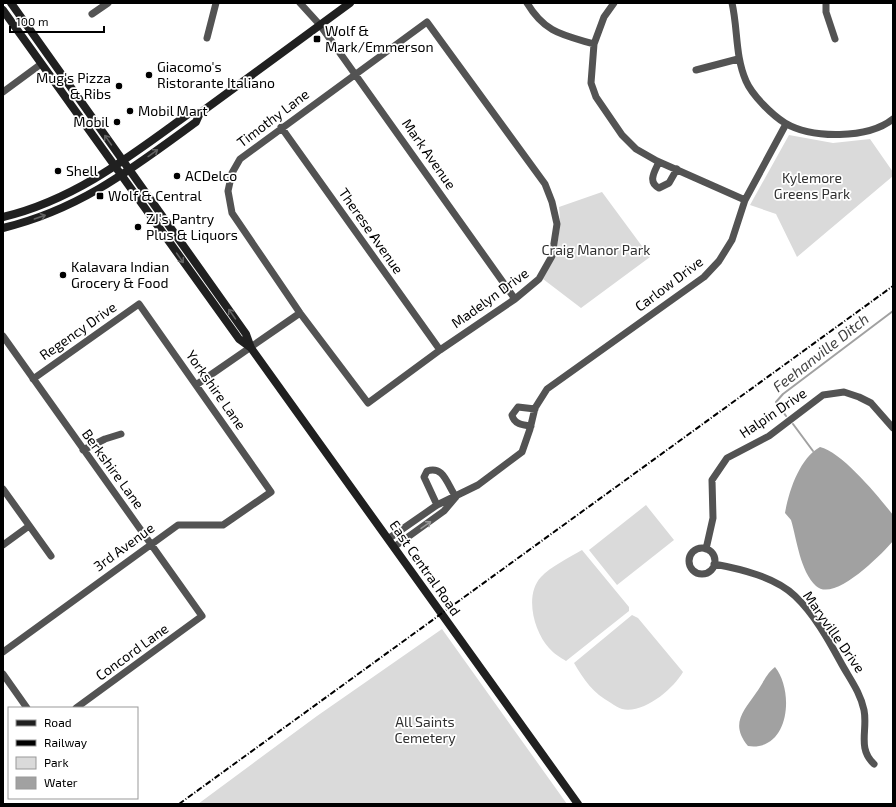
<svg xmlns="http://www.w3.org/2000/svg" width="896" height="807" font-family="'Exo 2',sans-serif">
<rect width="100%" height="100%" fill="#fff"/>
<!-- green -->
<path fill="#dadada" d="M 789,135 L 833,143 L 870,139 L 893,172 L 893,176 L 797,257 L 776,214 L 750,205 Z
M 602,192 L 650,257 L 581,308 L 543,279 C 556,252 562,237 559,207 Z
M 646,505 L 674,540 L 617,585 L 589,550 Z
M 582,550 L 629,607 L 629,611 L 566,661 C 560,657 554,654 549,648 C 534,632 524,595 541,577 C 550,567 570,557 582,550 Z
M 632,615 L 638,618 L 683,672 C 673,689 644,714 622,709 C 619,708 614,705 611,703 C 593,693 584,680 574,663 Z
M 442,629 L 567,804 L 198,804 L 317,716 Z"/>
<!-- water -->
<path fill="#a1a1a1" d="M 820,447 C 842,452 879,497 893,515 L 893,541 C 881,555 834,603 816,586 C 800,571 797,540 791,520 L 785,513 C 789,490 800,458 820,447 Z
M 775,667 C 795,692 789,752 748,746 C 730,724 743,712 756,693 C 763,684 765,675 775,667 Z"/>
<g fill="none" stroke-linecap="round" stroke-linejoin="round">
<!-- stream -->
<path stroke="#a1a1a1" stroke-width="2" d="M 786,416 L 776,402 L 783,394 L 893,311
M 793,424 L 813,451"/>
<!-- minor -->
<path stroke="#535353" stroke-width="7" d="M 300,3 L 320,25 L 515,299
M 527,3 C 545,33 563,35 594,44
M 614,3 L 604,17 L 594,44 L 591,83 L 596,97 L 622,135 L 636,149 L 657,161 L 745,200
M 732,3 C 738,29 735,56 746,81 C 752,95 772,115 785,123 C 812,139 868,139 893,119
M 826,3 L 826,12 L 835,39
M 92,14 L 108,3
M 427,22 L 545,184 L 552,202 L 557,224 L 552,256 L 539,279 L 515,299 L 440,350 L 368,403 L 300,313 L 232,213 L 228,191 L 232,173 L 240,159 Z
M 207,38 L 216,3
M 696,70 L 738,59
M 3,92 L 41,64
M 281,127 L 440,350
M 659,162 C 655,171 647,182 659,188 L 669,183 L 677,169
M 3,336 L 202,616 L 76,708
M 196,385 L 300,313
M 531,426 C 522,425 514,424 512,415 L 518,407 L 535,409
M 83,450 L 105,439 L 121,434
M 3,489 L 51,556
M 437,505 L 424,477 L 427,471 C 444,465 447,485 456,497
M 388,539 L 437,505 L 478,485 L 522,452 L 530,429 L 535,408 L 547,389 L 704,277 L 719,261 L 732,240 L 745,200 L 786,124
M 3,545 L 29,526
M 394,547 L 444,511 L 455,498
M689 561a13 13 0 1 1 26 0a13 13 0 1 1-26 0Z
M 706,549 L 713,518 L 712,480 L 727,458 L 769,436 L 823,395 L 844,392 L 859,397 L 871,403 L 893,428
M 714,564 C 741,569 775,577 795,596 C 814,614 828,639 840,661 C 849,678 860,691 864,710 C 868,730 857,748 874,764
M 3,652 L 178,525 L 223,525 L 271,492 L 139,304 L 33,379
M 3,674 L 27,708"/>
<!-- secondary -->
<path stroke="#202020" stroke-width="8" d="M 11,3 L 246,334 L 251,348 L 578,804
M 3,10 L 239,339 L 250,347
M 3,217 C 75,200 132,155 191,112 L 200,113
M 3,228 C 81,209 133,168 196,122 L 200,113 L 350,3"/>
<!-- rail -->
<path stroke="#000" stroke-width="2" stroke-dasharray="6 2 1 2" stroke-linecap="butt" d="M 179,804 L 893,286"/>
</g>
<!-- one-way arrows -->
<defs><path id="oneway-shaft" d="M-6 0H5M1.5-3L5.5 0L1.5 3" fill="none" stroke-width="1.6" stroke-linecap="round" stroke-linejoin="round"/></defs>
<g stroke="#636363">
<use href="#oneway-shaft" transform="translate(108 140) rotate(-125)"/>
<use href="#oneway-shaft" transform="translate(153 153) rotate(-36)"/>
<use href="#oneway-shaft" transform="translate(40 217) rotate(-19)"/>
<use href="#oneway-shaft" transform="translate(180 258) rotate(55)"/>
<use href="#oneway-shaft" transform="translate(232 314) rotate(-125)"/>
</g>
<use stroke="#989898" href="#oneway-shaft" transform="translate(426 525) rotate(-35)"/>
<!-- markers -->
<g fill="#000" stroke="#fff" stroke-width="1.5">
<rect x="313" y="35" width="8" height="8" rx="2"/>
<circle cx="149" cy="75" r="4"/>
<circle cx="119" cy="86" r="4"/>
<circle cx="130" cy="111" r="4"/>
<circle cx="117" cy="122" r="4"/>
<circle cx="58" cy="171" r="4"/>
<circle cx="177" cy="176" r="4"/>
<rect x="96" y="192" width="8" height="8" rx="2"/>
<circle cx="138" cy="227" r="4"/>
<circle cx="63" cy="275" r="4"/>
</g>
<g text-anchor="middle" stroke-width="3.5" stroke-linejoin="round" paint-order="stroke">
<!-- poi labels -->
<g font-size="14" fill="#000" stroke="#fff" text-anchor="start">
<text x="325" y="36">Wolf &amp;<tspan x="325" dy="16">Mark/Emmerson</tspan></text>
<text x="157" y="72">Giacomo's<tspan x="157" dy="16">Ristorante Italiano</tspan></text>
<text x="111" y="83" text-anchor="end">Mug's Pizza<tspan x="111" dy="16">&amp; Ribs</tspan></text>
<text x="138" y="116">Mobil Mart</text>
<text x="109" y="127" text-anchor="end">Mobil</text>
<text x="66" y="176">Shell</text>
<text x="185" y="181">ACDelco</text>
<text x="108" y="201">Wolf &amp; Central</text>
<text x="146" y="224">ZJ's Pantry<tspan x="146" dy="16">Plus &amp; Liquors</tspan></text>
<text x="71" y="272">Kalavara Indian<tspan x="71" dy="16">Grocery &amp; Food</tspan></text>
</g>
<!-- street labels -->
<g font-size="14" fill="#000" stroke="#fff">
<text transform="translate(273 118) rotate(-37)" y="5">Timothy Lane</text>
<text transform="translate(429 154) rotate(55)" y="5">Mark Avenue</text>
<text transform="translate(371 231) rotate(55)" y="5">Therese Avenue</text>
<text transform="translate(669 284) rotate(-37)" y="5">Carlow Drive</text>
<text transform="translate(490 298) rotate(-36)" y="5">Madelyn Drive</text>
<text transform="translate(78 331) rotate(-35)" y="5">Regency Drive</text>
<text transform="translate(216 390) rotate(55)" y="5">Yorkshire Lane</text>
<text transform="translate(773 413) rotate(-34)" y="5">Halpin Drive</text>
<text transform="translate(113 469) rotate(54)" y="5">Berkshire Lane</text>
<text transform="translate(124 547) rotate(-36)" y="5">3rd Avenue</text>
<text transform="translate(425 568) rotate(55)" y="5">East Central Road</text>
<text transform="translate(834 632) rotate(55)" y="5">Maryville Drive</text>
<text transform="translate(132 652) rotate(-36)" y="5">Concord Lane</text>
</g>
<!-- park labels -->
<g font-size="14" fill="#313131" stroke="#fff">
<text x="812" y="183">Kylemore<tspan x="812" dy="16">Greens Park</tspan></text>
<text x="596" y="255">Craig Manor Park</text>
<text x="425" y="727">All Saints<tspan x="425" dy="16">Cemetery</tspan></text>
</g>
<!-- water labels -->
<g font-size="15" font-style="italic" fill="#424242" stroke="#fff">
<text transform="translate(821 353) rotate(-38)" y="5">Feehanville Ditch</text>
</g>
</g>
<!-- border -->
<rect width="896" height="807" fill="none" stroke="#000000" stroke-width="8"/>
<!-- legend -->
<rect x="8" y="707" width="130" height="92" fill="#ffffff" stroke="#999999"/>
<rect x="16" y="720" width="20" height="6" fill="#202020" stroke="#999999"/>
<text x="44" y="727" font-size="12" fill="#000000">Road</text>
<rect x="16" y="740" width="20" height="6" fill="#000000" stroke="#999999"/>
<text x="44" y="747" font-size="12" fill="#000000">Railway</text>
<rect x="16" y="757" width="20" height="12" fill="#dadada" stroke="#999999"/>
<text x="44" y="767" font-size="12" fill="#000000">Park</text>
<rect x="16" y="777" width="20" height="12" fill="#a1a1a1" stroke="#999999"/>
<text x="44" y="787" font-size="12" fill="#000000">Water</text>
<!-- scale -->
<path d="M10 26v6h94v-6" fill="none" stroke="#000000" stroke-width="2"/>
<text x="16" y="26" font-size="12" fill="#000000" stroke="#ffffff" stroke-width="3" paint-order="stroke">100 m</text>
</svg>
